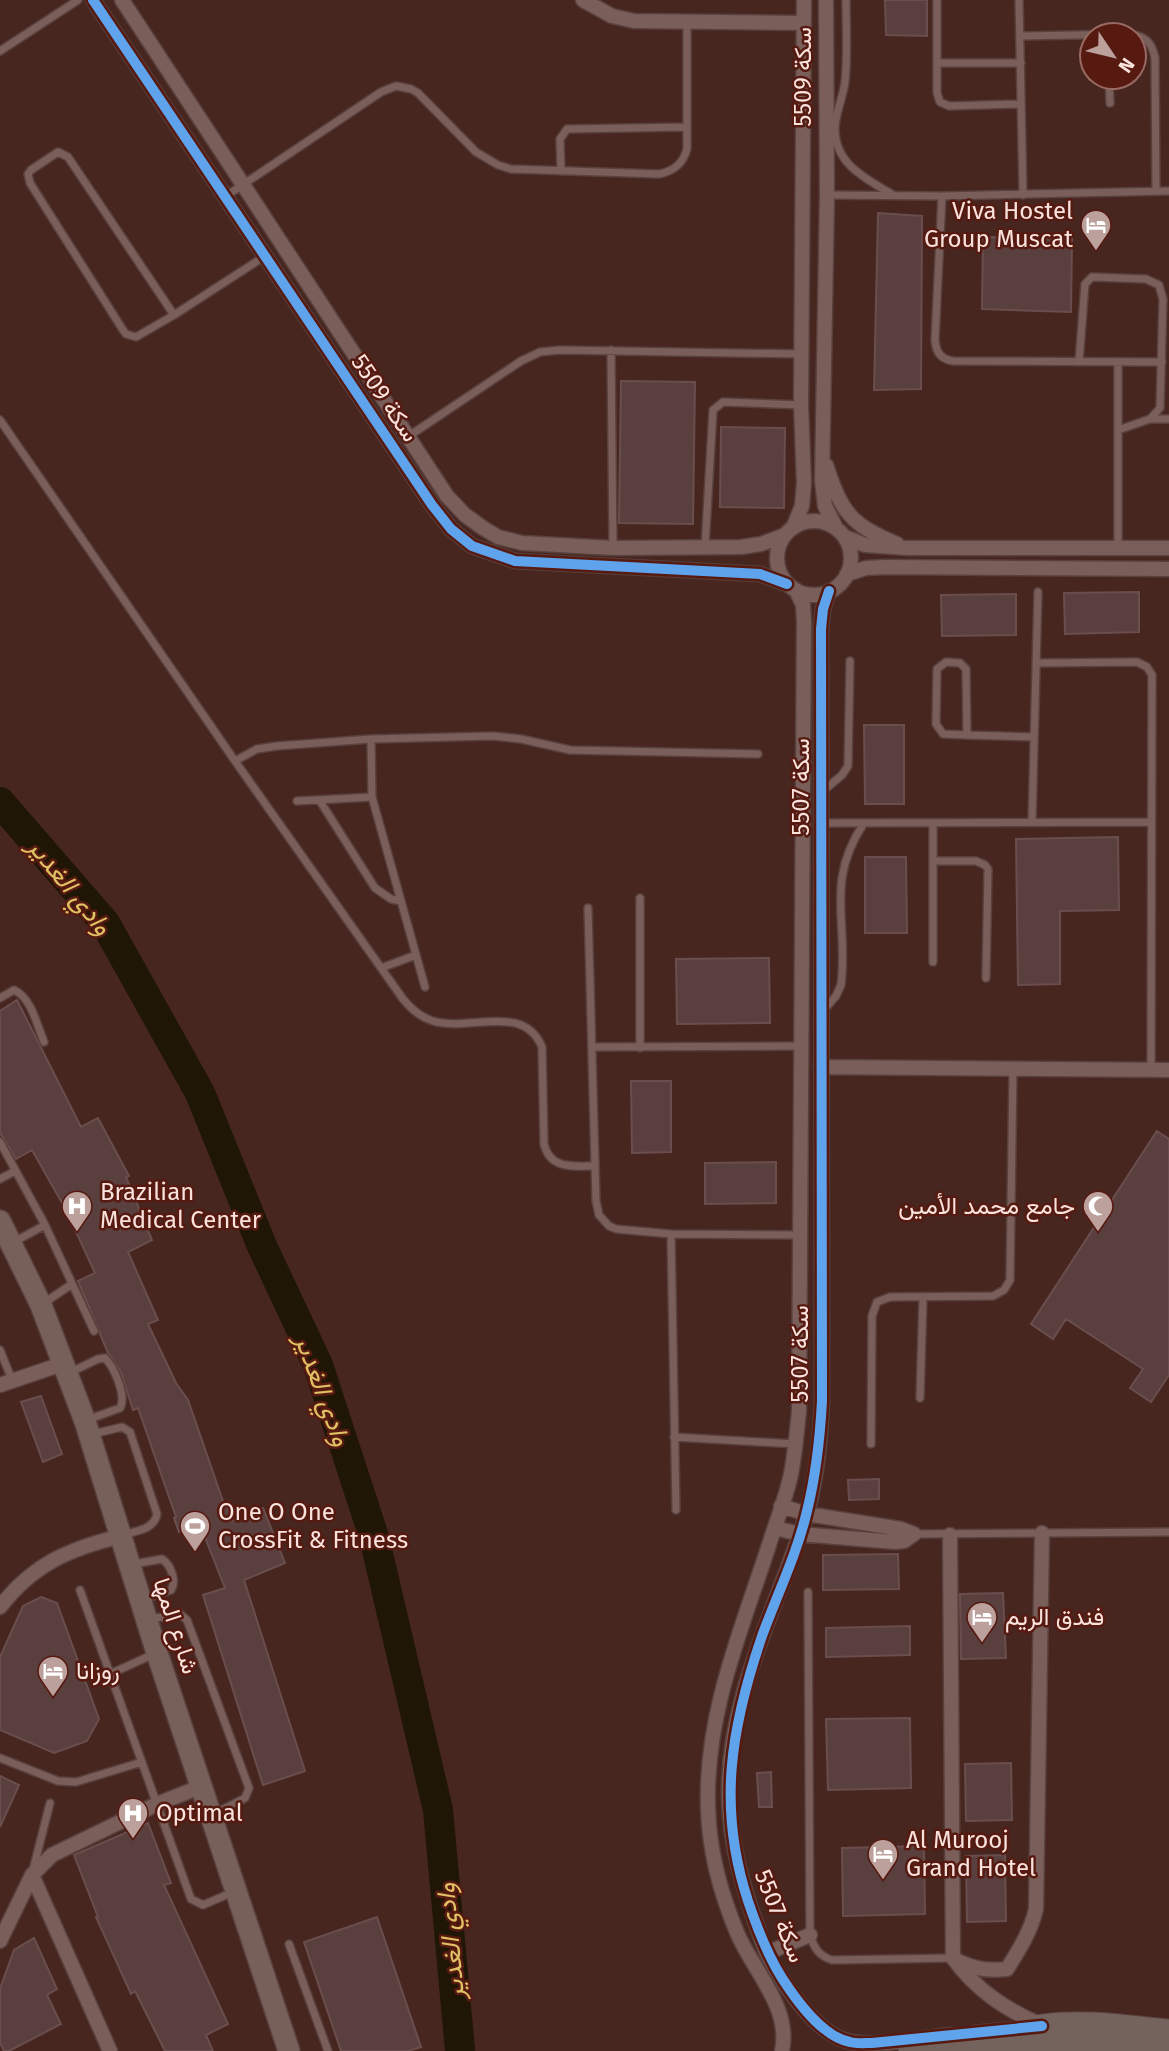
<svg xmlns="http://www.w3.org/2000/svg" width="1169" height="2051" font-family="'Fira Sans',Vazirmatn,sans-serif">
<rect width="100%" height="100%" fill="#472620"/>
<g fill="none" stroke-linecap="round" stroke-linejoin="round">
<!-- river -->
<path stroke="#1f1605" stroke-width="30" d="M 0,802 L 105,923 L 200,1093 L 262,1246 L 318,1365 L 374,1537 L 438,1810 L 460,2050"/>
</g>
<!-- building -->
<path fill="#593f3e" stroke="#6a4e4e" stroke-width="2" d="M 885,0 L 927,0 L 927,36 L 886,35 Z
M 878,213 L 922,216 L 921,389 L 874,390 Z
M 983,237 L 1072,239 L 1071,312 L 982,309 Z
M 621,381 L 695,382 L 693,524 L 619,523 Z
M 721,427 L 785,428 L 784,508 L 720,507 Z
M 1139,592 L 1139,632 L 1065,634 L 1064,593 Z
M 1016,594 L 1016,635 L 942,636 L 941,595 Z
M 864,725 L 904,725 L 904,804 L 865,804 Z
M 1118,837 L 1119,910 L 1060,911 L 1060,984 L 1018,985 L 1016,839 Z
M 865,857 L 906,857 L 907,933 L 865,933 Z
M 769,958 L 770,1023 L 677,1024 L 676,959 Z
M 17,1000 L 81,1127 L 98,1118 L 129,1176 L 126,1177 L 152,1240 L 128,1252 L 158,1320 L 148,1324 L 176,1383 L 188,1400 L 225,1507 L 227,1507 L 232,1521 L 263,1508 L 285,1563 L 244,1580 L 305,1771 L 263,1785 L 203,1595 L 225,1588 L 200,1525 L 179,1532 L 174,1518 L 176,1517 L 138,1408 L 133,1410 L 121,1372 L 108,1353 L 78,1281 L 95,1273 L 66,1210 L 32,1150 L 16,1159 L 0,1133 L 0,1011 Z
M 631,1081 L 671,1081 L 671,1152 L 632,1153 Z
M 1157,1131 L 1169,1139 L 1169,1375 L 1151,1402 L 1130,1388 L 1143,1369 L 1066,1319 L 1053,1339 L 1031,1324 Z
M 776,1162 L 776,1203 L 705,1204 L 705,1163 Z
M 41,1396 L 62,1454 L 43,1462 L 21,1402 Z
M 879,1479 L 879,1499 L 849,1500 L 848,1480 Z
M 898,1554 L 899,1589 L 823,1590 L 823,1555 Z
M 1003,1593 L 1006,1658 L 961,1659 L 960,1594 Z
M 41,1597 L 57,1603 L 99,1719 L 87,1741 L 54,1753 L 0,1730 L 0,1657 L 23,1606 Z
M 910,1626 L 910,1655 L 826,1657 L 826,1628 Z
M 910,1718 L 911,1788 L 828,1790 L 826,1719 Z
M 1011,1763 L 1012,1820 L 966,1821 L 965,1764 Z
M 771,1772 L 772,1807 L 759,1807 L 757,1773 Z
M 0,1776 L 19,1785 L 0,1827 Z
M 148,1823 L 171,1883 L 164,1885 L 228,2024 L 206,2035 L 213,2051 L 165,2051 L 135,1991 L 131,1994 L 96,1917 L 98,1917 L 74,1855 Z
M 924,1846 L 925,1914 L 843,1916 L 842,1848 Z
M 1005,1855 L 1006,1921 L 967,1922 L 966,1856 Z
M 377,1917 L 421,2047 L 408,2051 L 341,2051 L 304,1942 Z
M 34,1938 L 57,1989 L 47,1995 L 61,2024 L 9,2051 L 4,2051 L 0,2043 L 0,1989 L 14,1950 Z"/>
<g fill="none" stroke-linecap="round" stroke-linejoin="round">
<!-- lane casing -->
<g stroke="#58403c" stroke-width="10">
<path id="lane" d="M 846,0 C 846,27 848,55 845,82 C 843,98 835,113 835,129 C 835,165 867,179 893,195
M 937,0 L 937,93 L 940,102 L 949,106 L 1021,104
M 1019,0 L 1023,195
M 1021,36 L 1129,34 C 1145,36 1152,42 1155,58 L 1156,191
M 0,51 L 78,0
M 937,63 L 1021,63
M 1109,77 L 1110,103
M 58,152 L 68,157 L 174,315 L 136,337 L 126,334 L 123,330 L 30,183 L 28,174 L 31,170 Z
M 561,171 L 560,139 L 567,129 L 687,127
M 827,195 L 942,196 L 1169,191
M 226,196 L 381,92 L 396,86 L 411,89 L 418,93 L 476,152 L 498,165 L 511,169 L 659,174 C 674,171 683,164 687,149 L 687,23
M 942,196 L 935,340 C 936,353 941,359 953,361 L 1162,362
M 174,315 L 265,256
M 611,350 L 613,548
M 1079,362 L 1085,284 L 1092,277 L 1146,279 L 1159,285 L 1163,299 L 1160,408 L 1150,419 L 1118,430
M 1118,362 L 1118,549
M 1150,419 L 1169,419
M 0,420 L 235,761 L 403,999 C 411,1009 420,1017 433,1021 C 469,1032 523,1002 542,1047 L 544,1144 C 550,1170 574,1166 595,1166
M 409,436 L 521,361 L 540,352 L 560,350 L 801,354
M 705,547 L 713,410 L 723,402 L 801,405
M 946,662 L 960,663 L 966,669 L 967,735 L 943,734 L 936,724 L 937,669 Z
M 1036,663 L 1137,662 L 1147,667 L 1152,675 L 1151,1071
M 967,735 L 1034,737
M 371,739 L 372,797 L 425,987
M 235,761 L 257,749 L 277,746 L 371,739 L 493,736 L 521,739 L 570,750 L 758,754
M 822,792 L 842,775 L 848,766 L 850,661
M 297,801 L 372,797
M 320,801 L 375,888 L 391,899 L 401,901
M 1032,822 L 1038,592
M 822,823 L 1151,822
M 933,861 L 976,861 L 985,865 L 988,869 L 986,978
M 588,908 L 596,1201 L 599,1215 L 609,1226 L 616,1229 L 671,1234 L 801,1235
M 933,962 L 933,823
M 381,968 L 416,955
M 0,998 L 14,990 C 31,997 37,1025 44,1042
M 823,1011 L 836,996 L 841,985 C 849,922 824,883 864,823
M 592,1047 L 801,1046
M 640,1048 L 640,898
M 0,1142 L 45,1225 L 94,1331
M 0,1179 L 15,1171
M 671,1234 L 676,1510
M 14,1242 L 45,1225
M 44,1303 L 72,1284
M 0,1350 L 12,1380
M 71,1372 L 98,1359 L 105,1358 C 114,1367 127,1396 120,1408 L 87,1420
M 920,1398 L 923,1297
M 93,1434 L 122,1427 L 130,1432 L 157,1514 C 154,1530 136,1531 122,1535
M 674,1437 L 795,1444
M 871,1444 L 872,1316 L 877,1302 L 890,1297 L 993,1296 L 1004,1290 L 1010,1280 L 1013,1068
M 914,1534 L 1169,1532
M 134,1564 L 162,1559 C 171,1565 177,1581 171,1590 L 144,1599
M 80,1590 L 191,1899 L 203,1905 L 233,1892
M 808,1592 L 810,1935 C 814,1948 819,1956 832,1960 L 953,1958
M 150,1619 L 180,1614 L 187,1620 L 249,1788 L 245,1798 L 214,1814
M 110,1674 L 154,1654
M 0,1758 L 58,1781 L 76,1782 L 142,1762
M 33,1870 L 50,1803
M 289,1944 L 328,2051"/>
</g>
<!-- street casing -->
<g stroke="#58403c" stroke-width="17">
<path id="street" d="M 93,0 L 432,505 L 451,529 L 472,546 L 515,561 L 760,574 L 787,584
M 122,0 L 447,496 L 465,515 L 483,528 L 498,537 L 522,543 L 613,548 L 741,547 L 761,544 L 785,535
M 583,0 L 612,16 L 634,21 L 804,23
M 826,0 L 827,195 L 822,481 L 825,506 L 836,528
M 826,465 C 842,513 850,524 897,544
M777 558a37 37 0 1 1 74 0a37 37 0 1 1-74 0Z
M 793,528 L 802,506 L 804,483 L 801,405 L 804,0
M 845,537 L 865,545 L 908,548 L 1169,548
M 847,574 L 866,568 L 885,567 L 1169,569
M 829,591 L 823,609 L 821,629 L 822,1401 C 820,1439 817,1479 806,1516 C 777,1608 727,1698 729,1797 C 730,1848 745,1894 762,1941 C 774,1973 815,2036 851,2042 C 880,2047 921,2038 951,2035
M 821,1067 L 1169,1070
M 0,1385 L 62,1364
M 781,1506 L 807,1514 L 901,1529 L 914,1534
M 775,1528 L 800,1534 L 895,1542 L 904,1541 L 914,1534
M 950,1535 L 953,1958 C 976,1990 1005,2009 1041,2025
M 0,1607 C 33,1564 69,1549 121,1536
M 32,1875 L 110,2051
M 0,1941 L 32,1875 L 52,1855 L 157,1804 L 200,1787
M 767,1953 L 810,1935
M 956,1960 C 973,1969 988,1971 1007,1969 C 1019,1950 1031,1931 1036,1909 L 1042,1533
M 975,2033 L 1042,2026
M 782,2051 C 791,2008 755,1973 738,1935 C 721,1895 709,1850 708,1807 C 705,1715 741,1631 769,1545 C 776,1522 786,1498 791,1474 C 795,1453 797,1432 799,1411 L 804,621 L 803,605 L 796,590"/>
</g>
<!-- secondary casing -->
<g stroke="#58403c" stroke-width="24">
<path id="secondary" d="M 0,1221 L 41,1305 L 85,1421 L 157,1653 L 289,2051"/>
</g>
<!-- primary casing -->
<g stroke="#58403c" stroke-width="25">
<path id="primary" d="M 1042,2026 C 1084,2020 1127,2027 1169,2031
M 910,2051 L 988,2042 L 1080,2041 L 1169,2051"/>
</g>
<!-- lane -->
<use href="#lane" stroke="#795e59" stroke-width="7"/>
<!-- street -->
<use href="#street" stroke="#795e59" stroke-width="14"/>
<!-- secondary -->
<use href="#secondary" stroke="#77605a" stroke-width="21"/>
<!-- primary -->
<use href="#primary" stroke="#74625c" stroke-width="23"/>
<!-- cycleway casing -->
<g stroke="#561a11" stroke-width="15">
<path id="cycleway" d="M 93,0 L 432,505 L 451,529 L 472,546 L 515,561 L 760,574 L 787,584
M 829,591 L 823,609 L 821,629 L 822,1401 C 820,1438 816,1475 807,1511 C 797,1554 777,1595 762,1636 C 731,1727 717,1807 748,1901 C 757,1928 767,1954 782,1978 C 796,2000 823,2037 850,2042 C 857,2044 865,2043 872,2043 L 1042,2026"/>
</g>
<!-- cycleway -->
<use href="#cycleway" stroke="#60a3ed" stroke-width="10"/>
</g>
<!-- icons -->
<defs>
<g id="hotel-pin" transform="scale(1.575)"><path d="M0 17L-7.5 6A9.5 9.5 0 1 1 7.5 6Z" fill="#bba09b" stroke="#561a11"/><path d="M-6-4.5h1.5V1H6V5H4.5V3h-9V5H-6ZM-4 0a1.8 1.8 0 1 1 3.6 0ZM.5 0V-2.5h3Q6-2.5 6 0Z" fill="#fff"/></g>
<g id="hospital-pin" transform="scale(1.575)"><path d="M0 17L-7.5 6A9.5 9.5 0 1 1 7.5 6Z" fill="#bba09b" stroke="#561a11"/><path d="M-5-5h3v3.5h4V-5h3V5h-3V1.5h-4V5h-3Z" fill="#fff"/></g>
<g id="mosque-pin" transform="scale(1.575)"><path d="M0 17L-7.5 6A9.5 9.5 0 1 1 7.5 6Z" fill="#bba09b" stroke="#561a11"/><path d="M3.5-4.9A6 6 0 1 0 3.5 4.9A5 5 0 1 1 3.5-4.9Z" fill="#fff"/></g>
<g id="stadium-pin" transform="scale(1.575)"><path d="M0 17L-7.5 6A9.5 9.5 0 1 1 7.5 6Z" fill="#bba09b" stroke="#561a11"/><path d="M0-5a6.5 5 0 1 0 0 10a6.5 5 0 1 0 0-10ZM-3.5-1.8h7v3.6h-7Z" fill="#fff"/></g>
</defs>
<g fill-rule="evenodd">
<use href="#hotel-pin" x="1096" y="225"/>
<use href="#hospital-pin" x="77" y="1206"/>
<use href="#mosque-pin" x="1098" y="1206"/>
<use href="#stadium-pin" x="195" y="1526"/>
<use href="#hotel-pin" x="982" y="1617"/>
<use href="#hotel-pin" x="53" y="1671"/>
<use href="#hospital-pin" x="133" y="1813"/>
<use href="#hotel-pin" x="883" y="1854"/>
</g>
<g text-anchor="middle" stroke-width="5" stroke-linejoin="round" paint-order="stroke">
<!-- street labels -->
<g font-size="24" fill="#fae2dd" stroke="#561a11">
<text transform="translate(803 77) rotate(-90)" y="8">سكة 5509</text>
<text transform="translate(385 398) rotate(56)" y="8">سكة 5509</text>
<text transform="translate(801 787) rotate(-90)" y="8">سكة 5507</text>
<text transform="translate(800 1354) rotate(-90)" y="8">سكة 5507</text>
<text transform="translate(176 1626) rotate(72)" y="8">شارع المها</text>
<text transform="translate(780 1916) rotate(68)" y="8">سكة 5507</text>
</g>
<!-- poi labels -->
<g font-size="24" fill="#fae2dd" stroke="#561a11" text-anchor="start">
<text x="1073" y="219" text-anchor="end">Viva Hostel<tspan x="1073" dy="28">Group Muscat</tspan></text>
<text x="100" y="1200">Brazilian<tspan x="100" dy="28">Medical Center</tspan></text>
<text x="1075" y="1214" text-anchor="end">جامع محمد الأمين</text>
<text x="218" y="1520">One O One<tspan x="218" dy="28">CrossFit &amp; Fitness</tspan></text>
<text x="1005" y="1625">فندق الريم</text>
<text x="76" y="1679">روزانا</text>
<text x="156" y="1821">Optimal</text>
<text x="906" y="1848">Al Murooj<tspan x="906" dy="28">Grand Hotel</tspan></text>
</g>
<!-- water labels -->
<g font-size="26" font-style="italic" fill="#e0c164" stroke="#561a11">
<text transform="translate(70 886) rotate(51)" y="9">وادي الغدير</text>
<text transform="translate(323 1390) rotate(70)" y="9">وادي الغدير</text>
<text transform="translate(450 1941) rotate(-95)" y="9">وادي الغدير</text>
</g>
</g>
<!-- north arrow -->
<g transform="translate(1113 56) rotate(125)"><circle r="33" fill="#561a11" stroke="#986a63" stroke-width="2"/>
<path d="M0-5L12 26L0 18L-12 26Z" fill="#bba09b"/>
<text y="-10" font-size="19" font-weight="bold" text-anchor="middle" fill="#fae2dd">N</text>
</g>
</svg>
